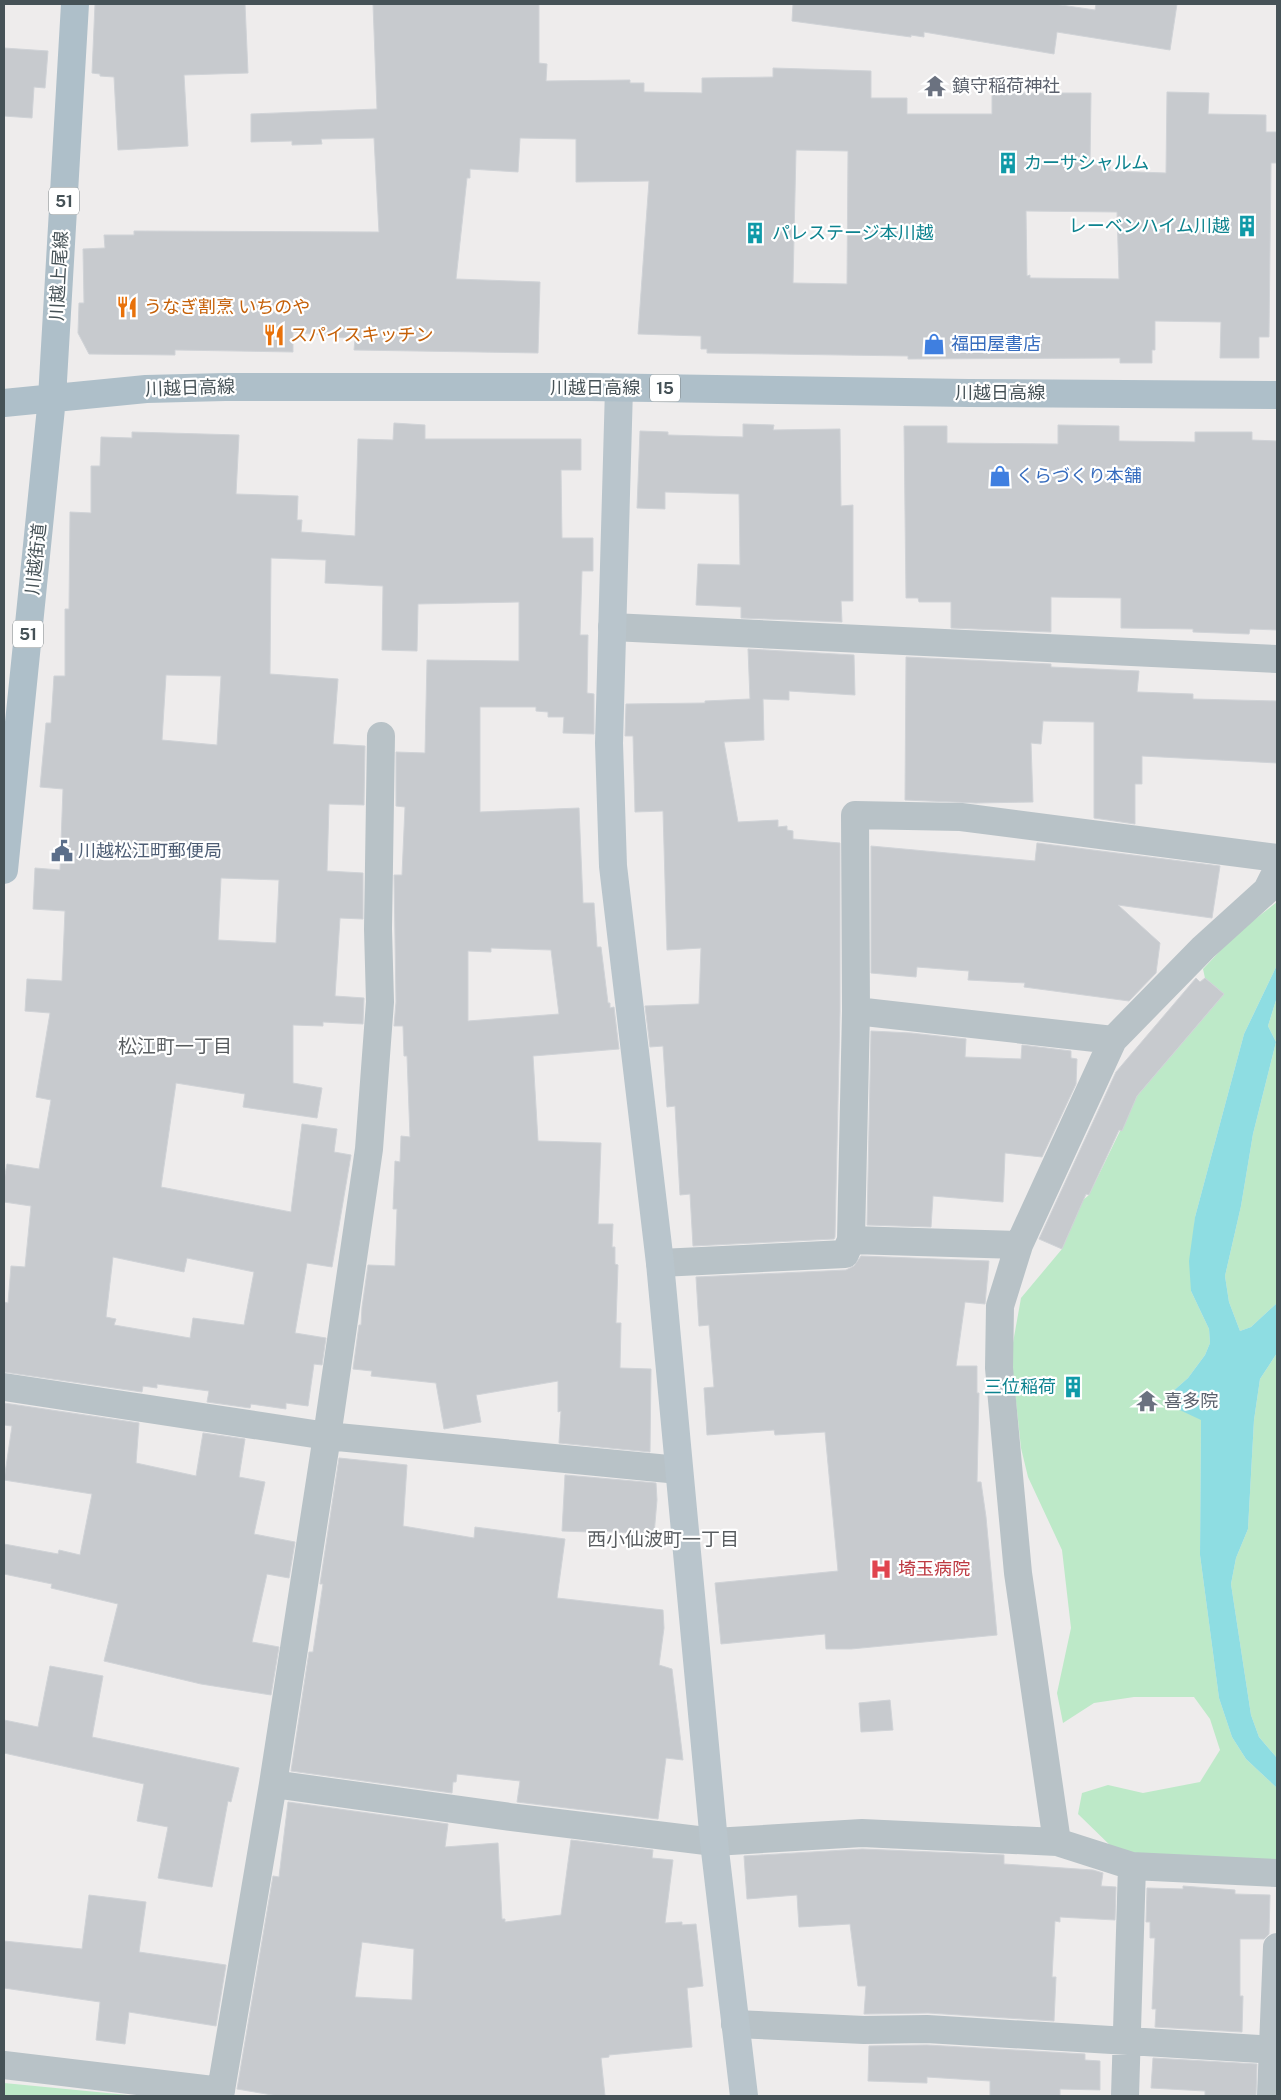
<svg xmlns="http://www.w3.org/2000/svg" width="1281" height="2100" font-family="'Public Sans','Noto Sans JP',sans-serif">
<rect width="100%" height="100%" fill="#eeecec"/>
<!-- green -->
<path fill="#bde9c8" d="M 1277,902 L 1277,965 L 1244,1034 L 1195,1217 L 1191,1291 L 1209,1329 L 1210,1343 L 1205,1355 L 1188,1378 L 1171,1393 L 1169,1405 L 1201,1419 L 1200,1555 L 1219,1698 L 1232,1737 L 1246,1759 L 1277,1788 L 1277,1861 L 1117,1852 L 1078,1814 L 1082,1793 L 1108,1785 L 1143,1793 L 1200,1782 L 1220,1750 L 1210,1719 L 1194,1697 L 1134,1697 L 1094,1703 L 1063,1723 L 1057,1693 L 1071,1628 L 1062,1550 L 1028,1477 L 1021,1448 L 1011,1354 L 1021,1298 L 1062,1249 L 1083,1200 L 1089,1195 L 1137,1096 L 1224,994 L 1205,978 L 1203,969 L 1237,933 Z
M 1277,997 L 1277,1303 L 1251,1327 L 1240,1331 L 1229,1302 L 1225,1276 L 1241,1206 L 1253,1134 L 1276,1042 L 1268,1026 Z
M 1277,1353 L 1277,1758 L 1259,1737 L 1251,1715 L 1231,1584 L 1236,1558 L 1248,1529 L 1254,1420 L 1260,1379 Z
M 4,2083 L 138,2096 L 4,2096 Z"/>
<!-- water -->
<path fill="#8edde2" d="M 1277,965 L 1277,997 L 1268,1026 L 1276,1042 L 1253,1134 L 1241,1206 L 1225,1276 L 1229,1302 L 1240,1331 L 1251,1327 L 1277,1303 L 1277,1353 L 1260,1379 L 1254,1420 L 1248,1529 L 1236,1558 L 1231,1584 L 1251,1715 L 1259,1737 L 1277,1758 L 1277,1788 L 1246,1759 L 1232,1737 L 1219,1698 L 1200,1555 L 1201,1420 L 1169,1405 L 1171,1393 L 1188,1378 L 1205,1355 L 1210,1343 L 1209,1329 L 1191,1291 L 1189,1261 L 1195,1217 L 1244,1034 Z"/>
<!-- building -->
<path fill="#c7cace" stroke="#d0d3d7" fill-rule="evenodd" d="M 95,4 L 245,4 L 248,73 L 184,75 L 188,146 L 118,150 L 114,77 L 100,76 L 100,74 L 92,73 Z
M 373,4 L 539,4 L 539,63 L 547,64 L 546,81 L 630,80 L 630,83 L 644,83 L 644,92 L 702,93 L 702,78 L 773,77 L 773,68 L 871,71 L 871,98 L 907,98 L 907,114 L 992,114 L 992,93 L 1091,93 L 1090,165 L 1110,165 L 1110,171 L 1166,173 L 1167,92 L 1209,93 L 1208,114 L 1266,115 L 1266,132 L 1277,132 L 1277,163 L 1271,163 L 1269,337 L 1259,337 L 1259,358 L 1220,358 L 1221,322 L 1155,321 L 1155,350 L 1152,350 L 1152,363 L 1120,363 L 1120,358 L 908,359 L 908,356 L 707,353 L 707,349 L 701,349 L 701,336 L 638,334 L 649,181 L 576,182 L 576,139 L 520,138 L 518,172 L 470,169 L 470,178 L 467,178 L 456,279 L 540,282 L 538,353 L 354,350 L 355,339 L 293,332 L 293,352 L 175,350 L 175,355 L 89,354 L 78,333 L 79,303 L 84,303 L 83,249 L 105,248 L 104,235 L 134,235 L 134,231 L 379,232 L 374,138 L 321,139 L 322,144 L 292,145 L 292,141 L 251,142 L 251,114 L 377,109 ZM 796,150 L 848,151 L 847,284 L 793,283 ZM 1026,211 L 1117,212 L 1119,279 L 1030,278 L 1030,275 L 1027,276 Z
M 793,4 L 1054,4 L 1095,10 L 1096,4 L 1177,4 L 1170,50 L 1057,32 L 1054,54 L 924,32 L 924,37 L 911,35 L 911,37 L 792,21 Z
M 4,48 L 48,51 L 45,88 L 34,87 L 32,118 L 4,116 Z
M 394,423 L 425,425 L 425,439 L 581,439 L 581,470 L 561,470 L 562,538 L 593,538 L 593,571 L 582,571 L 580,635 L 588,635 L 587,693 L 594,694 L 594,734 L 563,733 L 564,717 L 548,717 L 548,712 L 536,711 L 536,707 L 480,707 L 480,812 L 579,808 L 583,903 L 594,903 L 597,947 L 601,947 L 608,1003 L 610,1003 L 610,1008 L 614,1007 L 619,1049 L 533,1056 L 538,1141 L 601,1143 L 598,1224 L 613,1224 L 612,1247 L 615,1247 L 615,1264 L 618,1265 L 616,1323 L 621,1323 L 620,1368 L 651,1369 L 650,1452 L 559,1443 L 561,1411 L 558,1412 L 558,1381 L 476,1395 L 481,1422 L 444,1429 L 436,1383 L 371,1376 L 372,1371 L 353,1369 L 359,1325 L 361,1325 L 362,1307 L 368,1265 L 395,1266 L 397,1209 L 393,1209 L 395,1161 L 400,1162 L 401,1136 L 410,1137 L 407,1056 L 404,1056 L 403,1026 L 394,1026 L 396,1002 L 394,875 L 402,875 L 405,807 L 396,806 L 396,752 L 425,753 L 427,660 L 519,661 L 519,602 L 418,604 L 417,651 L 382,650 L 383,586 L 325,583 L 326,560 L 271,558 L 270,674 L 338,679 L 333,744 L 365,746 L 364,805 L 329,804 L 327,871 L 363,873 L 363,919 L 340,918 L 335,996 L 364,998 L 363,1024 L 323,1022 L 323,1026 L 293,1025 L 293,1083 L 322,1088 L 317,1118 L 243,1107 L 245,1094 L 176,1083 L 161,1187 L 291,1212 L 302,1124 L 337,1129 L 334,1152 L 351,1155 L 332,1267 L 307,1263 L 295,1333 L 326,1338 L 322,1365 L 314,1364 L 308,1406 L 286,1403 L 286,1409 L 251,1404 L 250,1408 L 207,1402 L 209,1391 L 157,1384 L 157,1388 L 143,1386 L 142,1392 L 4,1372 L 4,1302 L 8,1303 L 11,1266 L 25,1267 L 31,1206 L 4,1202 L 4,1180 L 7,1164 L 39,1169 L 51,1100 L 36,1097 L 50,1013 L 25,1011 L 27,979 L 62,981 L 65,911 L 33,909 L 35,868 L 60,870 L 63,789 L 40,787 L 46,723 L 51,723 L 54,676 L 65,676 L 65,609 L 69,609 L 70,512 L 91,513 L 91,466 L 100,466 L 101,437 L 132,438 L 132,432 L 239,435 L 236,494 L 298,496 L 297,520 L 302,520 L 301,532 L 355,536 L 358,439 L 393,440 ZM 166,675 L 221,676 L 217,745 L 162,740 ZM 221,878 L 279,880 L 276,943 L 218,940 ZM 491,948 L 551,950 L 559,1014 L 468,1021 L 468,951 L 491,952 ZM 113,1257 L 184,1272 L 187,1258 L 254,1272 L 244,1325 L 193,1318 L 190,1338 L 114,1325 L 116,1319 L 106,1317 Z
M 743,424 L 774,425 L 773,430 L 840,429 L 841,506 L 853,505 L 853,601 L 841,601 L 842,622 L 741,618 L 741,607 L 696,605 L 698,564 L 740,565 L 739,494 L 665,492 L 665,509 L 637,508 L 640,431 L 668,432 L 668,435 L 743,437 Z
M 1058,425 L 1119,426 L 1119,441 L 1195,442 L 1195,432 L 1252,432 L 1252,440 L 1277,441 L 1277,630 L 1250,629 L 1249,634 L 1193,632 L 1193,629 L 1121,628 L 1121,598 L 1051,597 L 1051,632 L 951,628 L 951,602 L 919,602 L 918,598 L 906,598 L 904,426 L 947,426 L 947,443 L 1058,444 Z
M 748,649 L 854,655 L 855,695 L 789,691 L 789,700 L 763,699 L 764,740 L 724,742 L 738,822 L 778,820 L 778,827 L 787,826 L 787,830 L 793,831 L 793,839 L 840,843 L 840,1011 L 835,1237 L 834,1239 L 693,1246 L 690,1194 L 680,1195 L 675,1106 L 667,1107 L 663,1046 L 650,1047 L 645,1006 L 699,1004 L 701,948 L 667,950 L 663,811 L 635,812 L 633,736 L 625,736 L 626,704 L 705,703 L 705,701 L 750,699 Z
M 906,657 L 1051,664 L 1051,667 L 1139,671 L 1137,692 L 1193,694 L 1193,699 L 1277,701 L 1277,763 L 1142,756 L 1142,784 L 1135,784 L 1135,824 L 1094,818 L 1094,722 L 1043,721 L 1041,744 L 1031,743 L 1033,802 L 976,803 L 905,800 Z
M 1037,843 L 1220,866 L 1212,918 L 1118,905 L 1160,943 L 1156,973 L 1129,1001 L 1024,987 L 1025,983 L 968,980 L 969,971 L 917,967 L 916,977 L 871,973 L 871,846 L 1035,861 Z
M 1196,978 L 1200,982 L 1205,978 L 1224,994 L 1137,1096 L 1122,1131 L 1119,1130 L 1089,1195 L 1086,1194 L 1062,1249 L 1039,1239 L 1116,1072 Z
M 871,1031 L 911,1033 L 966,1039 L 965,1057 L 1021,1059 L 1022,1045 L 1071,1051 L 1071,1058 L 1077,1059 L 1076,1084 L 1042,1157 L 1005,1153 L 1003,1202 L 933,1196 L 931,1227 L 867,1225 Z
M 861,1256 L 989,1261 L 985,1304 L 965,1302 L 956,1366 L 977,1366 L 977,1393 L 979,1393 L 977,1482 L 981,1482 L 986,1517 L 997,1635 L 851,1649 L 826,1649 L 825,1634 L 721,1644 L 715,1583 L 838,1571 L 825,1432 L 775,1435 L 774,1430 L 707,1435 L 704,1388 L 714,1387 L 709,1325 L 699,1326 L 696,1277 L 846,1270 L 854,1266 Z
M 4,1403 L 139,1423 L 136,1463 L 196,1476 L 203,1433 L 245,1439 L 239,1477 L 265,1482 L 254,1534 L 295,1542 L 289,1578 L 267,1574 L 252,1642 L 279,1647 L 271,1695 L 201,1684 L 104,1661 L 118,1604 L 51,1588 L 52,1584 L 4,1574 L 4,1544 L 58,1554 L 59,1550 L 80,1555 L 92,1494 L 4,1480 L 12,1426 L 4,1425 Z
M 339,1458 L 407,1465 L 403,1526 L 474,1538 L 475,1527 L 565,1539 L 557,1598 L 663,1610 L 664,1628 L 659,1665 L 672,1669 L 683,1760 L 666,1758 L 658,1819 L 517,1802 L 520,1781 L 457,1774 L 456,1782 L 453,1782 L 452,1793 L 291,1771 L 309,1652 L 313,1652 L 323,1584 L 320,1584 Z
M 565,1475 L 656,1483 L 657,1500 L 654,1535 L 590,1530 L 590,1532 L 562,1531 Z
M 50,1666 L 103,1676 L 92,1737 L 239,1768 L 231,1802 L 228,1801 L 212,1887 L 158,1878 L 168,1827 L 137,1821 L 144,1784 L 4,1753 L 4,1720 L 38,1727 Z
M 890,1700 L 893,1730 L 861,1732 L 859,1703 Z
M 288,1802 L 448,1824 L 445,1847 L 498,1843 L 502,1919 L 505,1919 L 505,1922 L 561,1915 L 571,1840 L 653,1850 L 652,1858 L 673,1860 L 665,1923 L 682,1922 L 682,1925 L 696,1924 L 703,1986 L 687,1988 L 692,2047 L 609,2055 L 609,2057 L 601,2058 L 605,2096 L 278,2096 L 237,2089 L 273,1876 L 279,1877 ZM 362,1942 L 414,1949 L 412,2000 L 355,1997 Z
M 862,1849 L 1004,1855 L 1004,1864 L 1093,1870 L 1103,1873 L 1101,1886 L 1116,1887 L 1115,1920 L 1060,1917 L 1060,1922 L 1055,1921 L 1052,1977 L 1056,1977 L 1054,2021 L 928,2013 L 864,2014 L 866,1986 L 858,1986 L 850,1924 L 799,1927 L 797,1895 L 747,1899 L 744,1856 Z
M 1183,1886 L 1235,1890 L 1235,1894 L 1270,1895 L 1269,1934 L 1264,1939 L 1240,1939 L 1240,1996 L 1243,1996 L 1242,2032 L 1155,2027 L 1156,2009 L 1152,2009 L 1155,1938 L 1150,1938 L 1150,1922 L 1146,1922 L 1147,1888 L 1183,1889 Z
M 89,1895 L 146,1902 L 139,1952 L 226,1965 L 216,2026 L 129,2012 L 125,2044 L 96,2040 L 100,2002 L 4,1988 L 4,1941 L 82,1949 Z
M 927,2045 L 1085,2054 L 1085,2060 L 1100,2061 L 1100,2090 L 1060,2089 L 1060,2096 L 990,2096 L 990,2081 L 927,2077 L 927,2083 L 868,2081 L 869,2046 Z
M 1153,2058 L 1257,2064 L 1256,2096 L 1205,2096 L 1205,2091 L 1151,2088 Z"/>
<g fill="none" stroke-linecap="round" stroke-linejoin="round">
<!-- street -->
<path stroke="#b8c2c7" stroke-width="28" d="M 612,627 L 1277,659
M 856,1011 L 1113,1040
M 851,1240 L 1019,1245
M 660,1263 L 845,1254 L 851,1240 L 856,1011 L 855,815 L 961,817 L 1277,858
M 4,1387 L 327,1436 L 679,1470
M 273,1784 L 510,1817 L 714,1842 L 862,1833 L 1057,1842 L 1132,1866 L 1277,1873
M 1057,1842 L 1018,1573 L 999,1368 L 1000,1306 L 1019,1245 L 1113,1040 L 1203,948 L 1267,890 L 1277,870
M 735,2024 L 864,2030 L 927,2029 L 1277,2050
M 4,2065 L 221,2091
M 220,2096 L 273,1784 L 327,1436 L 369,1149 L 380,1002 L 378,929 L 381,736
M 1125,2096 L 1132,1866
M 1271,2096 L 1277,1947"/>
<!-- secondary -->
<path stroke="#b9c5cc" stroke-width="28" d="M 619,388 L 609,743 L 613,866 L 660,1263 L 714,1842 L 744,2096"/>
<!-- primary -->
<path stroke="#aebfc9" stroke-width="28" d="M 4,403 L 146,389 L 225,387 L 588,387 L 968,393 L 1277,395
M 4,870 L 52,398 L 75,4"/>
</g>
<!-- icons -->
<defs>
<g id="temple-bare" transform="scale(1.725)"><path d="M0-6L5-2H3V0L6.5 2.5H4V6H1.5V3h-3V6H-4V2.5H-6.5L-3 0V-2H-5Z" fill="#6b7280" stroke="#fff" stroke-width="2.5" paint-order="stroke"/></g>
<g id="building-bare" transform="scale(1.725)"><path d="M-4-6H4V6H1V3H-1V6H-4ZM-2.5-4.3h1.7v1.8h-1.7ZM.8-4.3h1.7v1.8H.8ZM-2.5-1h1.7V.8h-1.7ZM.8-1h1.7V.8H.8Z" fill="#0f9aa8" stroke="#fff" stroke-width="2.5" paint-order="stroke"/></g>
<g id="restaurant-bare" transform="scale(1.725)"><path d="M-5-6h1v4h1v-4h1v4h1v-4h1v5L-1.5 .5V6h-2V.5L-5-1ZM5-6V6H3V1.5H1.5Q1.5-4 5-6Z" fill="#e8710a" stroke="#fff" stroke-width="2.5" paint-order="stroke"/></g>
<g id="shop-bare" transform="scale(1.725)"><path d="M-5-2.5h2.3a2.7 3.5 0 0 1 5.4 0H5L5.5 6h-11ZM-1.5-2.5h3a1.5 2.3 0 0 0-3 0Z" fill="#3f7fe0" stroke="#fff" stroke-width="2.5" paint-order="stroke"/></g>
<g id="civic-bare" transform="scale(1.725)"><path d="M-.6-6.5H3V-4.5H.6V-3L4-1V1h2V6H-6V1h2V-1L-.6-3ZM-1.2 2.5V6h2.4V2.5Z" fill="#5c6f8a" stroke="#fff" stroke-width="2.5" paint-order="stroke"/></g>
<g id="hospital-bare" transform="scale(1.725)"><path d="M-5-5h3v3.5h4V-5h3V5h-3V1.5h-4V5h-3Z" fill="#e0444e" stroke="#fff" stroke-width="2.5" paint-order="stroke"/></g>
</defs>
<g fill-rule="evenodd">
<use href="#temple-bare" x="935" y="86"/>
<use href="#building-bare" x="1008" y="163"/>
<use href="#building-bare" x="1247" y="226"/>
<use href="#building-bare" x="755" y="233"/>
<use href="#restaurant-bare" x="127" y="307"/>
<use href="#restaurant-bare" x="274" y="335"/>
<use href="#shop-bare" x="934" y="344"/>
<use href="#shop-bare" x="1000" y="476"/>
<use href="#civic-bare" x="62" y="851"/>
<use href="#building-bare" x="1073" y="1387"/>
<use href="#temple-bare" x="1147" y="1401"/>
<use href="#hospital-bare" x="881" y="1569"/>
</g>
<g text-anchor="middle" stroke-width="4.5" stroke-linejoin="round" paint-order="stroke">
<!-- shield labels -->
<g fill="#fff" stroke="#7e8689" stroke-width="1">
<rect x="49" y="187.5" width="30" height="27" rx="4"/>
<rect x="650" y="374.5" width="30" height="27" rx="4"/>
<rect x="13" y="620.5" width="30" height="27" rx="4"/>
</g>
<g font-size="16" font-weight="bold" fill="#465257">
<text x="64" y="207">51</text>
<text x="665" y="394">15</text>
<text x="28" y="640">51</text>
</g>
<!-- worship labels -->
<g font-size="18" fill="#5b616d" stroke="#fff" text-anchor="start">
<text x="952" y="92">鎮守稲荷神社</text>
<text x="1164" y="1407">喜多院</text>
</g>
<!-- culture labels -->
<g font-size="18" fill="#0d838f" stroke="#fff" text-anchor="start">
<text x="1024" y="169">カーサシャルム</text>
<text x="1230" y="232" text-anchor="end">レーベンハイム川越</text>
<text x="772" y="239">パレステージ本川越</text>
<text x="1056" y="1393" text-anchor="end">三位稲荷</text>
</g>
<!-- street labels -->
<g font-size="18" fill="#465257" stroke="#fff">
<text transform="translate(59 276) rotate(-87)" y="6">川越上尾線</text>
<text transform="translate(190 388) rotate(-2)" y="6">川越日高線</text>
<text x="595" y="394">川越日高線</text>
<text x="1000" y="399">川越日高線</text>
<text transform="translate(36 559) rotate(-84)" y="6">川越街道</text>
</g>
<!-- food labels -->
<g font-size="18" fill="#c56008" stroke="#fff" text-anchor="start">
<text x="144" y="313">うなぎ割烹 いちのや</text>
<text x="290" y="341">スパイスキッチン</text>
</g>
<!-- shop labels -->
<g font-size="18" fill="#366cbe" stroke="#fff" text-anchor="start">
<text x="951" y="350">福田屋書店</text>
<text x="1016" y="482">くらづくり本舗</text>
</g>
<!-- service labels -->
<g font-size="18" fill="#4e5e75" stroke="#fff" text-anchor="start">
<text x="78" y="857">川越松江町郵便局</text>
</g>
<!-- health labels -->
<g font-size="18" fill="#be3a42" stroke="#fff" text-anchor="start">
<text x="898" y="1575">埼玉病院</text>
</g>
<!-- neighbourhood labels -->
<g font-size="19" fill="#595d60" stroke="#fff">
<text x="175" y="1053">松江町一丁目</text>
<text x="663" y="1546">西小仙波町一丁目</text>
</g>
</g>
<!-- border -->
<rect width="1281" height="2100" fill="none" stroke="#465257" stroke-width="10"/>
</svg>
